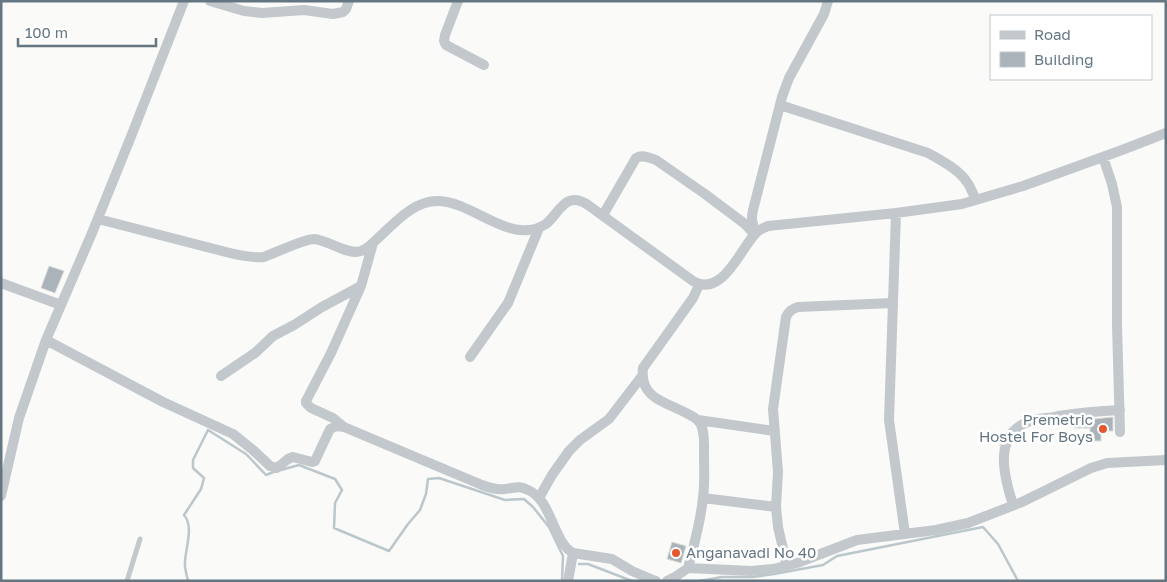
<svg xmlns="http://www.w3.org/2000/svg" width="1167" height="582" font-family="'Golos Text',sans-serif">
<rect width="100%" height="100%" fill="#fafaf8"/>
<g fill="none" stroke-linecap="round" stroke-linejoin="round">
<!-- stream -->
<path stroke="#bbc7cb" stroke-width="2.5" d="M 281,470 L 299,465 L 335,479 L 342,490 L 335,503 L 334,528 L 389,551 L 408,524 L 420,510 L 426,494 L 428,479 L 439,478 L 505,500 L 524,499 L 533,507 L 549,527 L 563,556 L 562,581
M 579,564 L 588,564 L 632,581
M 188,581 C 187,576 185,570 185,565 C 184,552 195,527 184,515 L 201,489 L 204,478 L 193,468 L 193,460 L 208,430 L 246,454 L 266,475 L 276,471
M 700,581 L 722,577 L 753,577 L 774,574 L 823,565 L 837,556 L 983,527 L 998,544 L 1018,581"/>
</g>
<!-- building -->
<path fill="#aab3b9" stroke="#dcdcda" d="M 49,266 L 64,271 L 55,293 L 41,288 Z
M 1113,417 L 1113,431 L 1101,431 L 1101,441 L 1090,441 L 1090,428 L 1074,428 L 1074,421 Z
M 672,542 L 686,546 L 681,563 L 667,559 Z"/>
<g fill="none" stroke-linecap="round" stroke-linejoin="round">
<!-- lane -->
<path stroke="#c3c8cc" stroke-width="5" d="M 127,581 L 140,539"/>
<!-- street -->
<path stroke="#c3c8cc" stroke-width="10" d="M 210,1 L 244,11 L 262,13 L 304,10 L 333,14 L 343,12 L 346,9 L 349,1
M 458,1 L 445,35 L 444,41 L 446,45 L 484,65
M 780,105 L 928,153 C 942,161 958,169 967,182 C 971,187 973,195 976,200
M 1103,157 L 1112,184 L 1117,207 L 1117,325 L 1120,432
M 896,213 L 889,420 L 905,534
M 603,215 L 636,158 C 643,154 650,158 656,160 L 705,194 L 745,224 L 753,233
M 98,219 L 230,253 C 242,256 252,258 264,257 C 275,253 304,239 314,239 C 328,240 349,256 361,251 C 367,249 372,244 376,240 C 394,224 413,200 439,201 C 468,202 500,233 528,230 C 534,230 541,227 546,224 C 560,212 566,190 588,205 L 693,281 C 722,298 740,250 755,234 C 758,230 763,228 768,226 L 896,213 L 962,204 L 1023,186 L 1122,150 L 1166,133
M 756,232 C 752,224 751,219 753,210 L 782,97 L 789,78 L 824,14 L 828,1
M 1,283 L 61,305
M 46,340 L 163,402 L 233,434 L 253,450 L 270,466 L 277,468 L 288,459 L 293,457 L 312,462 L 315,461 L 330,429 L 337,426 L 344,427 L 482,485 C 490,488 497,490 505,489 C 515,488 519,485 528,490 C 552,500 553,542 573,553 L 612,559 L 632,571 L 653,580 L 656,581
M 470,357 L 508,303 L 539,228
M 221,376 L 255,353 L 273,336 L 294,325 L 322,307 L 361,286
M 698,420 L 774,431
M 344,427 L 333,418 L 311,408 L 306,403 L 306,401 L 331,353 L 361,286 L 373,243
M 1,496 L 19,418 L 46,340 L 92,233 L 132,134 L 184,1
M 539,498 L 552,475 L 569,451 L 580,440 L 609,419 L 642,376
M 703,498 L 776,507
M 1013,505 C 1004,475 991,431 1034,420 C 1042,418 1050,418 1058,416 C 1078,413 1099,411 1120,410
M 787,566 L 778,527 L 776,507 L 778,472 L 773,409 L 786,317 C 789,311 792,309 798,307 L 893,303
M 688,568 C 694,545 701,521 703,497 C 705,483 704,469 704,455 C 704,446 705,433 701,425 C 699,420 694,417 690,415 C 668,402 639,400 643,368 L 693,298 L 699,285
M 568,581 L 573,553
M 667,581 L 675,577 L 688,568 L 751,571 L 773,569 L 797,563 L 857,540 L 936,530 L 968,523 L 1022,502 L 1091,468 L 1107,463 L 1166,460"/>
</g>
<!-- markers -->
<g fill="#e4572e" stroke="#fff" stroke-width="2">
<circle cx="1103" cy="429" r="5"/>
<circle cx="676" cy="553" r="5"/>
</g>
<g text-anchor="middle" stroke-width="5" stroke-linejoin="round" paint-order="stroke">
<!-- poi labels -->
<g font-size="15" fill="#657683" stroke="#fff" text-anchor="end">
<text x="1093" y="425">Premetric<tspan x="1093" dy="17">Hostel For Boys</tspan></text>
<text x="686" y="558" text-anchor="start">Anganavadi No 40</text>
</g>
</g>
<!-- border -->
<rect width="1167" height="582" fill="none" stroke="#657683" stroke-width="5"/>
<!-- legend -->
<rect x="990" y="15" width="162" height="65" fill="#ffffff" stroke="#c1c8cd"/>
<rect x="1000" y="31" width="25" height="8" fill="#c3c8cc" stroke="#c1c8cd"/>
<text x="1034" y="40" font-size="15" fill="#657683">Road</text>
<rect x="1000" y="52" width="25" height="15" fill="#aab3b9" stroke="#c1c8cd"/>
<text x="1034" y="65" font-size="15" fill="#657683">Building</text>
<!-- scale -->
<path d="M18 38v8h138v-8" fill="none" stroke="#657683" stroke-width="2.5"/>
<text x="25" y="38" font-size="15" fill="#657683" stroke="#ffffff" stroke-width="4" paint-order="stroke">100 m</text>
</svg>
